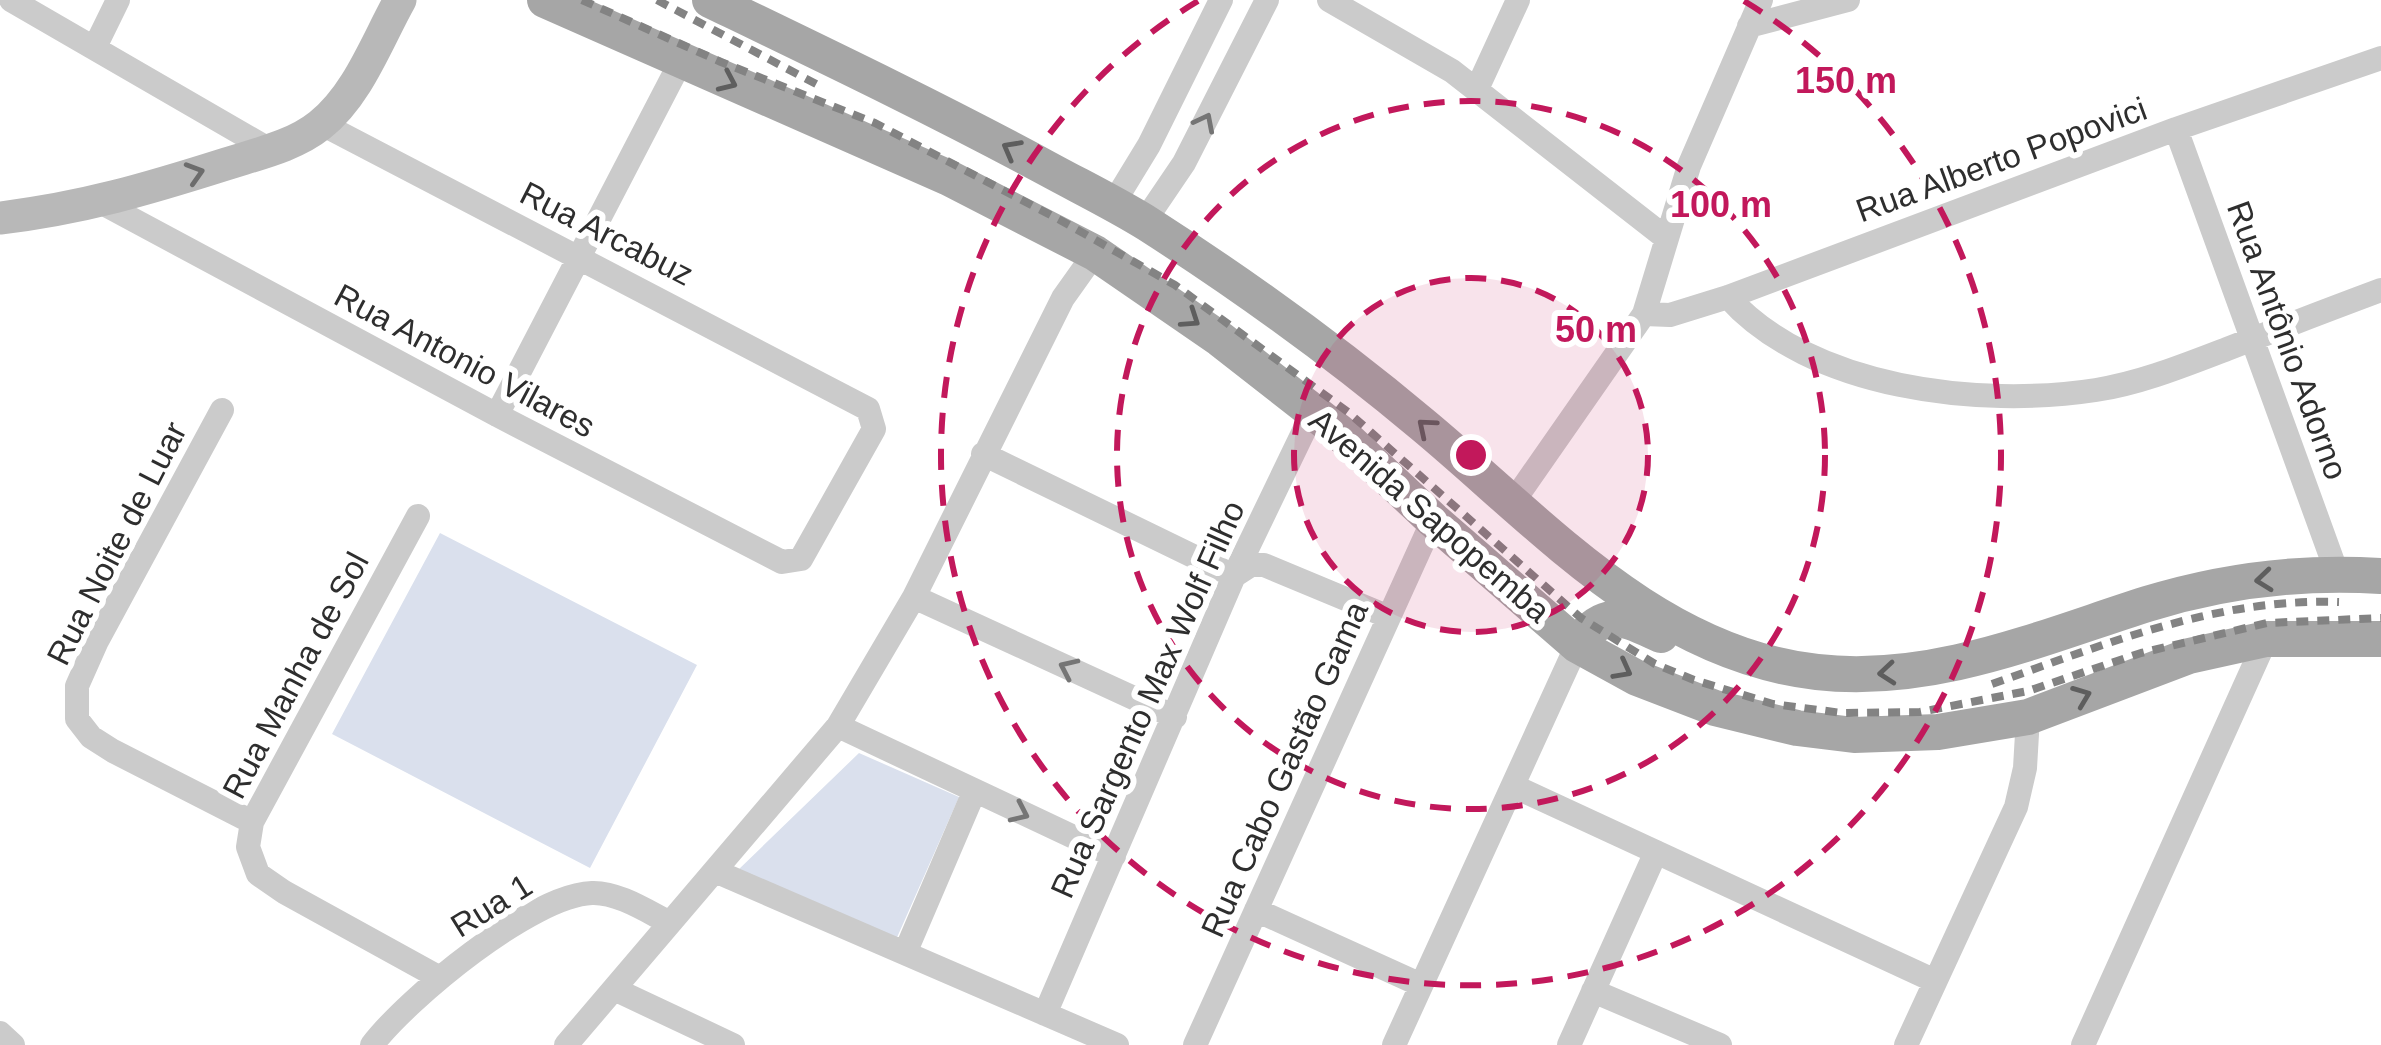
<svg xmlns="http://www.w3.org/2000/svg" width="2381" height="1045" font-family="Arial,sans-serif">
<rect width="100%" height="100%" fill="#fff"/>
<!-- green -->
<path fill="#dae0ed" d="M 440,533 L 697,665 L 590,868 L 332,734 Z
M 859,753 L 959,797 L 895,942 L 737,871 Z"/>
<g fill="none" stroke-linecap="round" stroke-linejoin="round">
<!-- street -->
<path stroke="#cbcbcb" stroke-width="24" d="M 11,0 L 270,150
M 1329,0 L 1452,71 L 1666,238
M 1749,26 L 1848,0
M 95,47 L 118,0
M 1477,89 L 1518,0
M 2176,129 L 2337,573
M 102,203 L 497,415 L 782,562 L 801,559 L 874,429 L 868,409 L 322,124
M 1113,204 L 1149,145 L 1221,0
M 1144,222 L 1184,163 L 1267,0
M 1728,297 C 1810,389 1980,408 2096,390 C 2141,383 2185,365 2227,349 C 2278,329 2330,309 2381,290
M 1644,314 L 1670,315 L 1728,297 L 2176,129 L 2381,58
M 222,410 L 97,641 L 77,686 L 77,719 L 91,737 L 113,751 L 252,822
M 497,415 L 681,61
M 983,454 L 1234,576 L 1251,565 L 1264,565 L 1389,617
M 1513,502 L 1644,314 L 1689,166 L 1761,0
M 418,516 L 252,822 L 248,847 L 258,874 L 284,892 L 440,978
M 914,597 L 1175,717
M 838,726 L 1114,856
M 1513,786 L 1935,981
M 715,871 L 1117,1045
M 1256,910 L 1421,985
M 905,953 L 974,792
M 614,989 L 733,1045
M 1593,991 L 1720,1045
M 1045,1014 L 1234,576 L 1313,412
M 0,1033 L 13,1045
M 372,1045 C 408,998 532,895 592,893 C 618,892 648,912 670,923
M 566,1045 L 838,726 L 914,597 L 1063,298 L 1095,253
M 1195,1045 L 1433,520
M 1394,1045 L 1577,645
M 1569,1045 L 1656,852
M 1906,1045 L 2016,807 L 2025,768 L 2028,717
M 2083,1045 L 2266,639"/>
<!-- secondary -->
<path stroke="#b8b8b8" stroke-width="33" d="M 0,218 C 83,208 147,189 226,164 C 257,154 294,146 320,125 C 358,95 377,41 400,0"/>
<!-- primary -->
<path stroke="#a6a6a6" stroke-width="36" d="M 545,0 L 949,178 L 1095,253 L 1220,339 L 1339,432 L 1433,520 L 1577,645 L 1637,678 L 1715,708 L 1797,728 L 1854,735 L 1938,732 L 2028,717 L 2189,656 L 2266,639 L 2381,639
M 710,0 C 824,55 937,109 1048,169 C 1081,187 1116,204 1148,224 C 1243,285 1336,352 1423,425 C 1541,523 1655,654 1817,672 C 1932,685 2040,638 2147,604 C 2222,581 2303,571 2381,576
M 1577,645 C 1605,606 1623,618 1661,635"/>
<!-- rail -->
<path stroke="#838383" stroke-width="8" stroke-dasharray="12 9" stroke-linecap="butt" d="M 582,0 L 721,62 L 875,123 L 1060,220 L 1175,285 L 1348,412 L 1581,618 L 1655,664 L 1694,680 L 1773,704 L 1842,713 L 1920,712 L 2028,691 L 2141,653 L 2267,623 L 2381,618
M 657,0 L 818,85
M 1992,684 C 2106,644 2216,598 2339,602"/>
</g>
<!-- one-way arrows -->
<defs><path id="oneway-chevron" d="M-2-3.5L2.5 0L-2 3.5" fill="none" stroke-width="1.6" stroke-linecap="round" stroke-linejoin="round" transform="scale(3)"/></defs>
<g stroke="#5e5e5e">
<use href="#oneway-chevron" transform="translate(728 82) rotate(24)"/>
<use href="#oneway-chevron" transform="translate(1011 149) rotate(-151)"/>
<use href="#oneway-chevron" transform="translate(1191 319) rotate(34)"/>
<use href="#oneway-chevron" transform="translate(1426 427) rotate(-140)"/>
<use href="#oneway-chevron" transform="translate(2264 580) rotate(174)"/>
<use href="#oneway-chevron" transform="translate(1623 670) rotate(28)"/>
<use href="#oneway-chevron" transform="translate(1887 673) rotate(175)"/>
<use href="#oneway-chevron" transform="translate(2082 696) rotate(-21)"/>
</g>
<g stroke="#757575">
<use href="#oneway-chevron" transform="translate(1205 122) rotate(-63)"/>
<use href="#oneway-chevron" transform="translate(1068 668) rotate(-155)"/>
<use href="#oneway-chevron" transform="translate(1020 813) rotate(25)"/>
</g>
<use stroke="#6c6c6c" href="#oneway-chevron" transform="translate(195 173) rotate(-17)"/>
<!-- distance rings -->
<circle cx="1471" cy="455" r="177" fill="#c2185b" fill-opacity=".12"/>
<g fill="none" stroke="#c2185b" stroke-width="6" stroke-dasharray="21 15">
<circle cx="1471" cy="455" r="177"/>
<circle cx="1471" cy="455" r="354"/>
<path d="M1744 1A530 530 0 1 1 1198 1"/>
</g>
<g text-anchor="middle" stroke-width="12" stroke-linejoin="round" paint-order="stroke">
<!-- street labels -->
<g font-size="33" fill="#2e2e2e" stroke="#fff">
<text transform="translate(2001 159) rotate(-20)" y="12">Rua Alberto Popovici</text>
<text transform="translate(607 233) rotate(27)" y="12">Rua Arcabuz</text>
<text transform="translate(2288 340) rotate(70)" y="12">Rua Antônio Adorno</text>
<text transform="translate(465 360) rotate(28)" y="12">Rua Antonio Vilares</text>
<text transform="translate(1430 515) rotate(41)" y="12">Avenida Sapopemba</text>
<text transform="translate(116 543) rotate(-63)" y="12">Rua Noite de Luar</text>
<text transform="translate(295 675) rotate(-62)" y="12">Rua Manha de Sol</text>
<text transform="translate(1147 699) rotate(-66)" y="12">Rua Sargento Max Wolf Filho</text>
<text transform="translate(1284 769) rotate(-66)" y="12">Rua Cabo Gastão Gama</text>
<text transform="translate(491 905) rotate(-32)" y="12">Rua 1</text>
</g>
</g>
<circle cx="1471" cy="455" r="18" fill="#c2185b" stroke="#fff" stroke-width="6"/>
<g font-size="36" text-anchor="middle" font-weight="bold" fill="#c2185b" stroke="#fff" stroke-width="12" stroke-linejoin="round" paint-order="stroke">
<text x="1846" y="93">150 m</text>
<text x="1721" y="217">100 m</text>
<text x="1596" y="342">50 m</text>
</g>
</svg>
